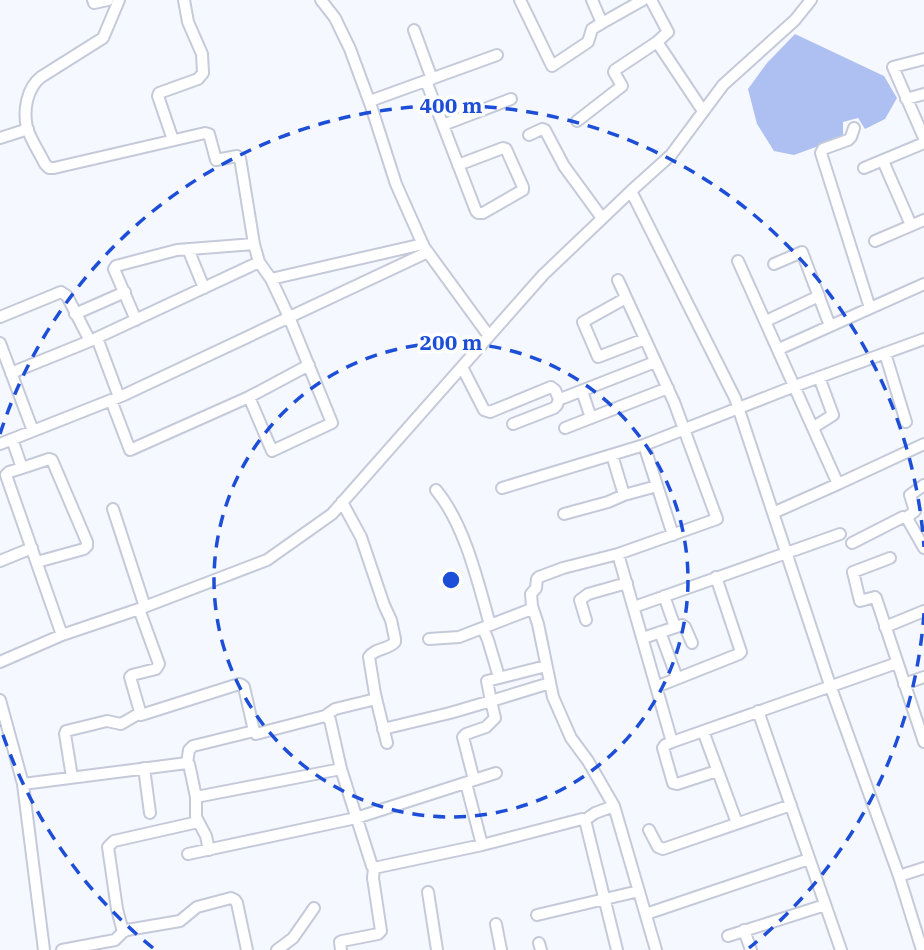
<svg xmlns="http://www.w3.org/2000/svg" width="924" height="950" font-family="'IBM Plex Serif',serif">
<rect width="100%" height="100%" fill="#f6f8ff"/>
<!-- water -->
<path fill="#aec0f1" d="M 795,34 L 884,76 L 897,98 L 885,119 L 865,129 L 858,118 L 843,122 L 843,137 L 794,155 L 774,151 L 757,124 L 748,89 L 767,63 Z"/>
<g fill="none" stroke-linecap="round" stroke-linejoin="round">
<!-- minor casing -->
<g stroke="#c5cada" stroke-width="14">
<path id="minor" d="M 93,0 L 94,3 L 108,0
M 119,0 L 103,38 L 41,77 C 27,88 23,110 27,128 C 31,140 39,152 45,164 L 49,168 L 54,168 L 205,133 L 209,134 L 216,160 L 237,156 L 240,158 L 254,244 L 259,262
M 321,0 L 335,18 L 350,49 L 371,106 L 396,184 L 424,247 L 489,336
M 520,0 L 552,66 L 588,42 L 592,29 L 602,23
M 592,0 L 602,23 L 643,0
M 651,0 L 668,32 L 657,42 L 703,111
M 414,30 L 432,79
M 924,59 L 893,67 L 924,138
M 426,81 L 476,211 L 478,213 L 483,213 L 523,190 L 523,187 L 506,149 L 503,148 L 458,165
M 906,99 L 924,94
M 370,101 L 497,55
M 577,121 L 622,86 L 614,72 L 615,70 L 657,42
M 443,125 L 511,99
M 854,128 L 851,137 L 848,140 L 823,149 L 821,153 L 870,308
M 529,135 L 542,129 L 545,130 L 564,166 L 602,218
M 0,138 L 28,129
M 173,140 L 158,96 L 159,93 L 198,79 L 203,73 L 202,54 L 188,22 L 184,0
M 883,161 L 911,225
M 864,168 L 924,143
M 631,191 L 735,398 L 830,685 L 899,876 L 922,950
M 875,241 L 924,220
M 188,249 L 204,288
M 738,261 L 838,484 L 924,444
M 774,264 L 802,252 L 830,326
M 626,298 L 583,322 L 598,357 L 645,339
M 75,314 L 125,292
M 0,317 L 61,292 L 67,296 L 90,341 L 259,262 L 271,279 L 423,244
M 136,320 L 114,269 L 116,266 L 177,250 L 254,244
M 766,321 L 819,296
M 97,338 L 119,397
M 0,343 L 33,431
M 779,349 L 924,284
M 885,353 L 906,422
M 462,367 L 484,410 L 490,412 L 551,387 L 555,390 L 559,399 L 563,398 L 655,362
M 11,373 L 90,341
M 582,391 L 591,418
M 249,397 L 272,451 L 332,423 L 289,317 L 271,279
M 111,400 L 130,450 L 249,397 L 309,365
M 513,424 L 554,408 L 557,405 L 559,399
M 814,427 L 833,415 L 819,377
M 565,428 L 668,388
M 12,439 L 22,468 L 9,472 L 6,475 L 7,478 L 62,635
M 0,444 L 124,395 L 428,252
M 644,445 L 673,535
M 612,455 L 624,495 L 657,486
M 22,468 L 49,459 L 52,460 L 87,542 L 87,546 L 84,549 L 37,562
M 502,488 L 644,445 L 795,386 L 924,339
M 436,490 C 465,525 478,582 490,625
M 342,502 L 361,537 L 384,605 L 391,620 L 395,639 L 395,642 C 388,650 375,648 369,657 L 375,694 L 387,743
M 113,509 L 145,607
M 773,513 L 838,484
M 564,514 L 608,502 L 624,495
M 906,518 L 915,511 L 910,495 L 924,485
M 852,543 L 903,517 L 908,520 L 924,548
M 618,554 L 672,742 L 665,745 L 663,748 L 673,783 L 677,784 L 717,771
M 890,558 L 853,572 L 860,601 L 875,597 L 876,598 L 924,742
M 0,561 L 32,548
M 664,596 L 675,627
M 532,606 L 538,624 L 553,697 L 571,738 L 588,761 L 614,806 L 656,950
M 634,607 L 840,534
M 139,609 L 159,664 L 156,669 L 132,675 L 130,677 L 141,715 L 239,684 L 242,685 L 244,687 L 254,731 L 256,734 L 325,716 L 330,720 L 341,769 L 372,866 L 374,868 L 482,845 L 582,819 L 585,820 L 617,950
M 586,620 L 580,600 L 588,594 L 627,583
M 885,627 L 924,611
M 483,628 L 488,640 L 499,677
M 660,632 L 677,678
M 643,638 L 682,625 L 685,627 L 692,643
M 429,639 L 459,637 L 529,610 L 532,606 L 531,594 L 536,588 L 537,579 L 539,577 L 563,568 L 618,554 L 717,519 L 674,402 L 618,280
M 0,662 L 62,635 L 139,609 L 267,560 L 332,514 L 543,275 L 631,191 L 671,155 L 723,85 L 795,20 L 811,0
M 904,684 L 924,677
M 656,687 L 739,654 L 741,652 L 716,577
M 0,700 L 23,784 L 44,950
M 758,711 L 841,950
M 325,716 L 335,709 L 376,699
M 383,729 L 450,713 L 491,701 L 487,681 L 546,666
M 703,731 L 737,823
M 672,742 L 897,663
M 187,763 L 189,750 L 193,746 L 254,731
M 144,768 L 150,813
M 72,777 L 65,734 L 66,731 L 107,721 L 121,724 L 140,713
M 474,780 L 463,737 L 466,734 L 486,727 L 495,718 L 491,701 L 550,683
M 466,783 L 482,845
M 23,784 L 187,763 L 189,764 L 196,797 L 196,817 L 206,836 L 209,850
M 196,797 L 341,769
M 585,820 L 595,813 L 614,806
M 649,830 L 658,847 L 663,849 L 791,805
M 188,854 L 356,818 L 496,773
M 899,876 L 924,868
M 428,892 L 437,950
M 646,914 L 809,859
M 537,915 L 639,891
M 496,924 L 501,950
M 744,930 L 751,950
M 123,932 L 117,909 L 108,847 L 114,841 L 198,822
M 728,936 L 825,905
M 539,943 L 541,950
M 62,950 L 115,940 L 123,932 L 127,930 L 180,921 L 197,907 L 231,898 L 235,900 L 237,903 L 247,950
M 277,950 L 293,938 L 314,908
M 341,950 L 340,942 L 342,941 L 378,934 L 381,931 L 373,878 L 374,868"/>
</g>
<!-- minor -->
<use href="#minor" stroke="#fff" stroke-width="10"/>
</g>
<!-- distance rings -->
<g fill="none" stroke="#1d4ed8" stroke-width="3.5" stroke-dasharray="12 9">
<circle cx="451" cy="580" r="237"/>
<path d="M924 613A474 474 0 0 1 749 948M153 948A474 474 0 0 1 0 726M0 434A474 474 0 0 1 924 547"/>
</g>
<circle cx="451" cy="580" r="10" fill="#1d4ed8" stroke="#fff" stroke-width="3.5"/>
<g font-size="21" text-anchor="middle" font-weight="bold" fill="#1d4ed8" stroke="#fff" stroke-width="7" stroke-linejoin="round" paint-order="stroke">
<text x="451" y="113">400 m</text>
<text x="451" y="350">200 m</text>
</g>
</svg>
